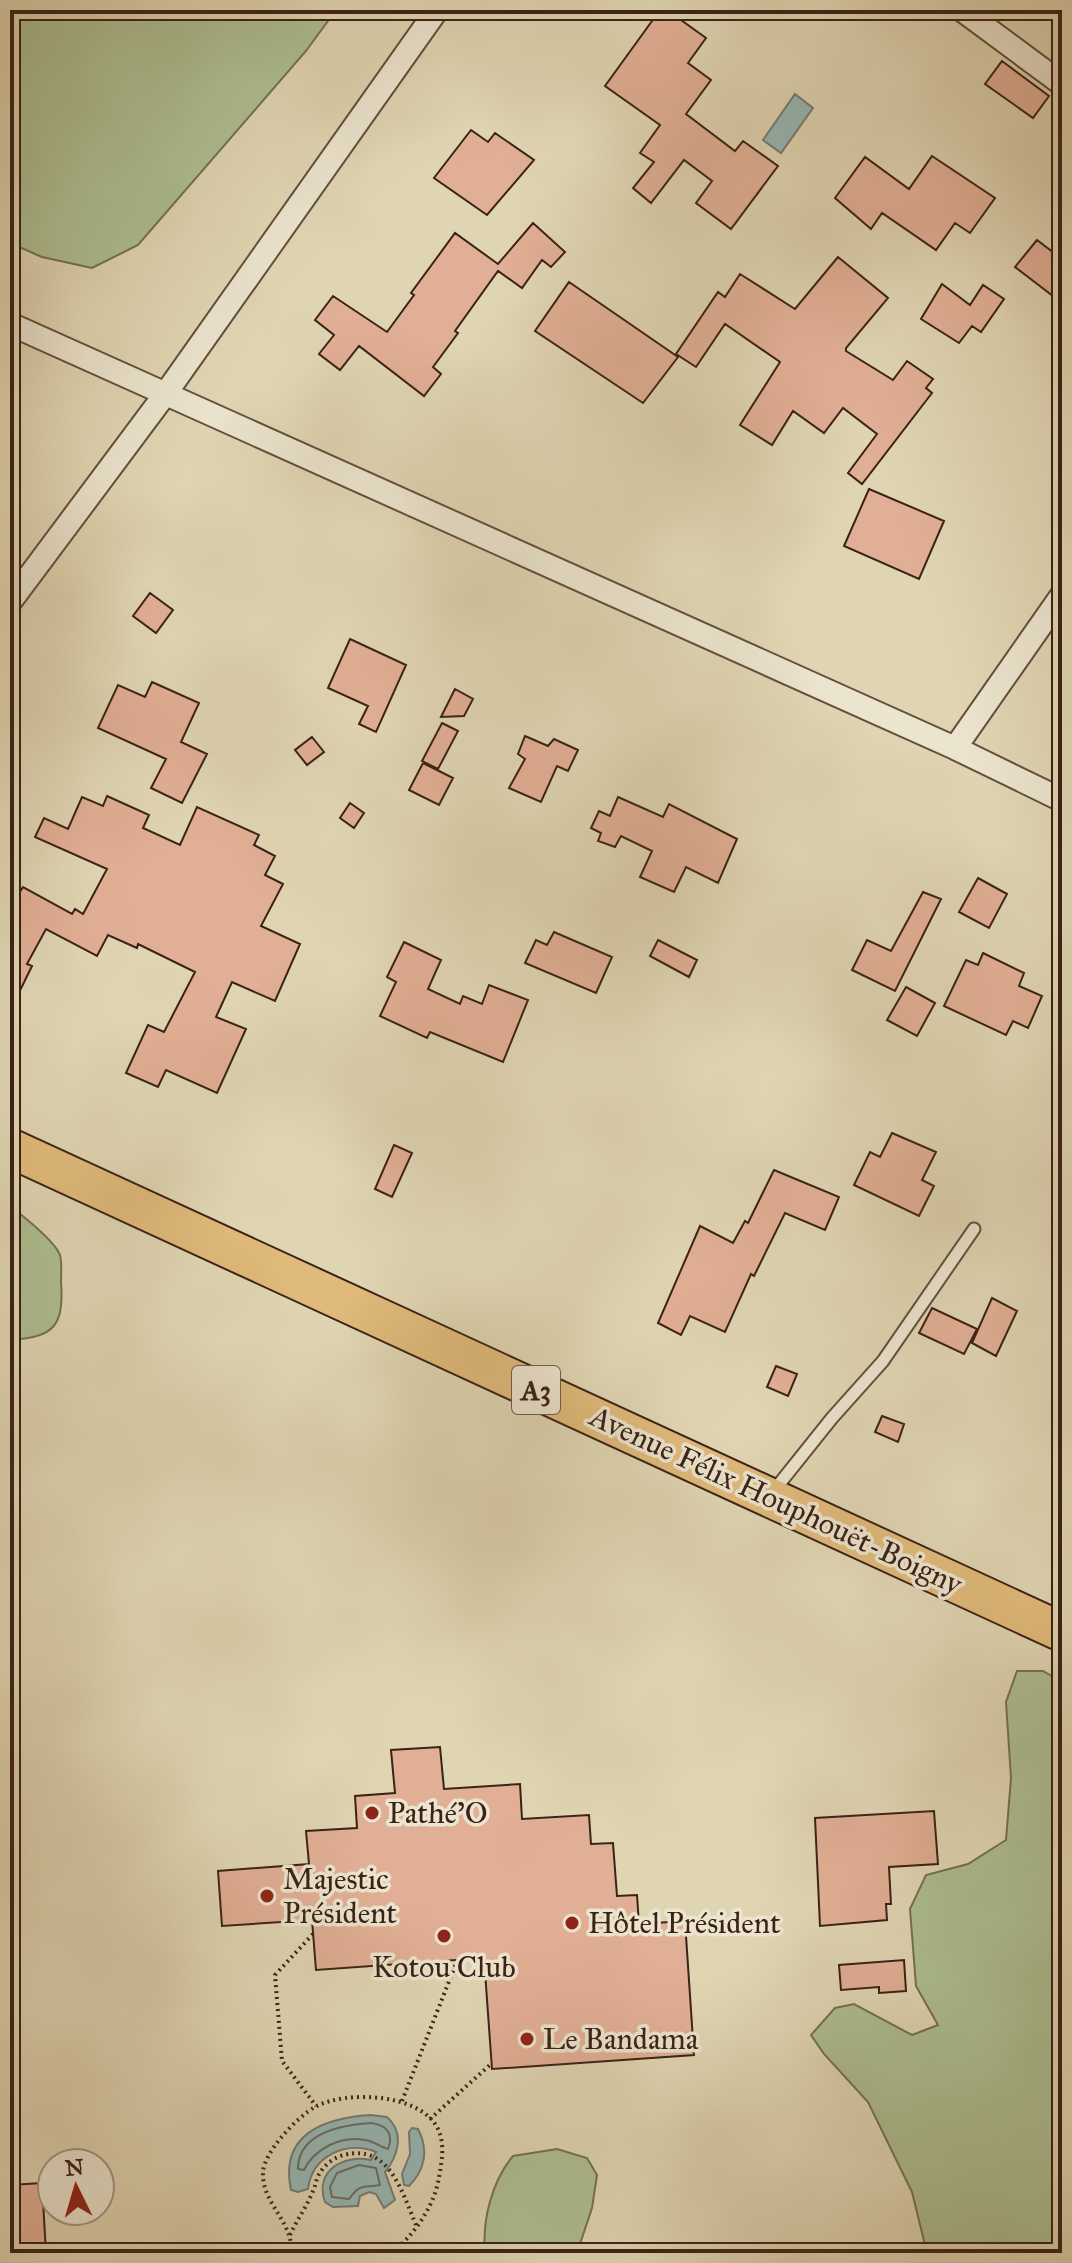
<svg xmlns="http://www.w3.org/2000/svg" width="1072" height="2263" font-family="'IM FELL Great Primer',serif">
<rect width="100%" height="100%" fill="#e0d5b3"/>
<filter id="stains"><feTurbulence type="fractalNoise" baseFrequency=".0025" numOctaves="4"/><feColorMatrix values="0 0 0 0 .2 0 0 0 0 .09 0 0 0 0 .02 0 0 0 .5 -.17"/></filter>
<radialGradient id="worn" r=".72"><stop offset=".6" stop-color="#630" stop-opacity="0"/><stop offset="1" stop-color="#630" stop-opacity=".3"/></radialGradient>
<!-- green -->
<path fill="#adbe91" stroke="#747054" stroke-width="2" d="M 10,10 L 336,10 L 306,51 L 138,245 L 92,268 L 42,257 L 10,243 Z
M 10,1206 C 23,1216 54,1240 60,1255 C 62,1262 61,1273 61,1281 C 64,1326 55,1337 10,1340 Z
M 1017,1671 L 1043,1671 L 1062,1682 L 1062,2253 L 927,2253 L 912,2192 L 868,2102 L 824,2054 L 811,2035 L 835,2008 L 854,2004 L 912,2035 L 938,2025 L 916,1986 L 910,1909 L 926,1875 L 968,1864 L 1006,1840 L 1011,1778 L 1006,1702 Z
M 557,2149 L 587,2158 L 597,2175 L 592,2208 L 577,2253 L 485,2253 C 482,2220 492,2181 513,2156 Z"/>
<!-- water -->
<path fill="#96b7b4" stroke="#727b75" stroke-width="2" d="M 795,94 L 813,108 L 781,153 L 763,140 Z
M 371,2115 L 387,2117 C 405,2133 398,2156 385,2172 L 395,2200 L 384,2208 L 376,2194 L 369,2192 L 360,2196 L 358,2206 L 333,2207 L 325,2202 C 314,2171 343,2154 371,2160 L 376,2152 C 346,2140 312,2156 308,2189 L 298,2192 L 291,2190 C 279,2134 324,2118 371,2115 Z
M 412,2128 L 418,2129 C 429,2150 425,2170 409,2186 L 404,2185 L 402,2174 L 410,2154 L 409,2132 Z"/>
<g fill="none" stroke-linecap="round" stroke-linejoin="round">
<!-- shore -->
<path stroke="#686c65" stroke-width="2" d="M 371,2123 C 387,2125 394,2134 388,2149 C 380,2147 374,2141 365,2140 C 341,2135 314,2149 304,2170 L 298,2169 C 298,2132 342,2125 371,2123 Z
M 359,2165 L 376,2168 L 380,2185 C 362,2188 361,2183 349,2199 L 332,2197 L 330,2187 L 337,2173 Z"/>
</g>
<!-- building -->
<path fill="#e1af95" stroke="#3b2216" stroke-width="2" d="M 660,10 L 667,10 L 706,38 L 688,63 L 711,80 L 686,114 L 735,151 L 743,141 L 778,166 L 731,229 L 696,203 L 712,181 L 684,160 L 651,203 L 633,188 L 654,162 L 640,153 L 660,125 L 605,86 Z
M 1002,61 L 1049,96 L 1033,118 L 985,84 Z
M 471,130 L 488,142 L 495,133 L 534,160 L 487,215 L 434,178 Z
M 932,156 L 995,198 L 970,233 L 955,223 L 936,250 L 882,213 L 871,229 L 835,198 L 865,157 L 909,189 Z
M 533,223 L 565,252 L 551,267 L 542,260 L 522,288 L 498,271 L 455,331 L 458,333 L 433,367 L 441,374 L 424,396 L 359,346 L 340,370 L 319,354 L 334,335 L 315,320 L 333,296 L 387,332 L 414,295 L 411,293 L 455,233 L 498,264 Z
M 1037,240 L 1062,259 L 1062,303 L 1015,267 Z
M 838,257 L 888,298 L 846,348 L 846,351 L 893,380 L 907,361 L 933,379 L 926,388 L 932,393 L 862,484 L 848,473 L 877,434 L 843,408 L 824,433 L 793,411 L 772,445 L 740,425 L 780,362 L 725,324 L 696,367 L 676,354 L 718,292 L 725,297 L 740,274 L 795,309 Z
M 569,282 L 678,357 L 643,403 L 535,331 Z
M 942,284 L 970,305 L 983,285 L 1004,299 L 981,332 L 972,326 L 959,343 L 921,319 Z
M 869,489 L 944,521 L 919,579 L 844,546 Z
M 150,593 L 173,610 L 156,633 L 133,616 Z
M 350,639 L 406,665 L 376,732 L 359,724 L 368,706 L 328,688 Z
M 152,682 L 199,703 L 181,742 L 207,754 L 182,803 L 151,788 L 166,759 L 98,728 L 118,685 L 145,697 Z
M 455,689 L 473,699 L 464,716 L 441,717 Z
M 442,723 L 458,731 L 438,769 L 422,761 Z
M 525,736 L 548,746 L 554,739 L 578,750 L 568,771 L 557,766 L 541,802 L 509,788 L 525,759 L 518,754 Z
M 312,737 L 324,752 L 307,765 L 295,750 Z
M 423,763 L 453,778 L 439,805 L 409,790 Z
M 107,796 L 149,815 L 143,828 L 180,845 L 197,807 L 259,835 L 254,845 L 275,856 L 265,875 L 283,884 L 261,926 L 300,944 L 275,1001 L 232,982 L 216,1017 L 246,1029 L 217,1093 L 166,1070 L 158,1087 L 126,1073 L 148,1025 L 164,1032 L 195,972 L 138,944 L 137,948 L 108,935 L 97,956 L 46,929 L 27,964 L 32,966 L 10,1011 L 10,891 L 18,895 L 23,887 L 72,914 L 75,909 L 83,914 L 107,869 L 35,837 L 44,818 L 68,829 L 82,797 L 103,806 Z
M 618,797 L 663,817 L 669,804 L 737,839 L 718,883 L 686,867 L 674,892 L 640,877 L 652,851 L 621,836 L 615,847 L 598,841 L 601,833 L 591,828 L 599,811 L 610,816 Z
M 350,803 L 364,813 L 354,828 L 340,818 Z
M 978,878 L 1007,894 L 989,928 L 959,912 Z
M 923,892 L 941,899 L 895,991 L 852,970 L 867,940 L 891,951 Z
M 554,932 L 612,957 L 596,993 L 525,963 L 536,940 L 547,945 Z
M 658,940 L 697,960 L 689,977 L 650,956 Z
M 404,942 L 441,960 L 428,989 L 460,1004 L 463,996 L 482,1004 L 489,985 L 528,1000 L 503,1062 L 430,1032 L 427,1038 L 380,1016 L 396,982 L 387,977 Z
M 983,953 L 1024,973 L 1019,986 L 1042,996 L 1028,1028 L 1013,1021 L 1006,1035 L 944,1006 L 966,960 L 978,965 Z
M 906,987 L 935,1003 L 917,1036 L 887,1020 Z
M 892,1133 L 936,1152 L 922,1180 L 934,1186 L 919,1216 L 854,1185 L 870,1152 L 880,1157 Z
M 394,1145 L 412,1153 L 392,1197 L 375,1189 Z
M 774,1170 L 839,1197 L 825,1230 L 785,1213 L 754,1276 L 751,1274 L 725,1332 L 690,1316 L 681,1335 L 658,1323 L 700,1226 L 733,1243 L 745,1221 L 748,1223 Z
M 992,1298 L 1017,1311 L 996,1356 L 972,1343 Z
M 932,1308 L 977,1329 L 964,1354 L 919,1333 Z
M 776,1366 L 797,1374 L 788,1396 L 767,1387 Z
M 882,1416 L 904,1424 L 898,1442 L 875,1432 Z
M 440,1747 L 444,1789 L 520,1784 L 522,1819 L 589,1815 L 591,1844 L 613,1843 L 617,1896 L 637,1895 L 639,1924 L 685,1921 L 694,2055 L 492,2069 L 484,1958 L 316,1970 L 312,1920 L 222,1926 L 218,1871 L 309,1864 L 306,1831 L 357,1828 L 355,1796 L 395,1793 L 391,1750 Z
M 934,1811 L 938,1864 L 889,1867 L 891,1904 L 886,1904 L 887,1920 L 820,1926 L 815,1818 Z
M 904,1960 L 906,1991 L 879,1993 L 879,1987 L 841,1990 L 839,1965 Z
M 42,2183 L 46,2253 L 10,2253 L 10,2185 Z"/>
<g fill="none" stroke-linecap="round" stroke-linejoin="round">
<!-- lane casing -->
<g stroke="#644f3d" stroke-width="15">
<path id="lane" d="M 772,1493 L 832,1418 L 883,1361 L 974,1229"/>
</g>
<!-- street casing -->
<g stroke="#644f3d" stroke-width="26">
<path id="street" d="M 962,10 L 1062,84
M 10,324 L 955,748 L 1062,800
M 10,602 L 166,393 L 437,10
M 955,748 L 1062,595"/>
</g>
<!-- highway casing -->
<g stroke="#3b2216" stroke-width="42">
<path id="highway" d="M 10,1148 L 1062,1632"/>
</g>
<!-- path -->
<path stroke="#3b2216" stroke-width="4" stroke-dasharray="2 4" stroke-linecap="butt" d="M 313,1934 L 275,1975 L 282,2061 L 316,2106
M 402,2101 L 457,1961
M 430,2119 L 491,2064
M 290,2235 C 297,2220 307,2206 313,2191 C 316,2185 316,2178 320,2173 C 325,2164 335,2157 344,2155 C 389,2143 402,2192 416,2225
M 291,2253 C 291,2248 291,2240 289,2235 C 282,2214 262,2197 263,2173 C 263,2153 297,2117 315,2107 C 345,2090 421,2093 438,2129 C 445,2144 442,2161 439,2177 C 435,2205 414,2236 391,2253"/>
<!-- lane -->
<use href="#lane" stroke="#ebe4ce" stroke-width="11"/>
<!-- street -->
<use href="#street" stroke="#ebe4ce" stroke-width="22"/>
<!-- highway -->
<use href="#highway" stroke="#e0ba7a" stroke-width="38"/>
</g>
<!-- markers -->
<g fill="#8f2418" stroke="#ebe4ce" stroke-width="3">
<circle cx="372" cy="1813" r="8"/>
<circle cx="267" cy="1896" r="8"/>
<circle cx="572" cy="1923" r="8"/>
<circle cx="444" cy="1936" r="8"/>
<circle cx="527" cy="2039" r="8"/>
</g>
<g text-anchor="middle" stroke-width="7" stroke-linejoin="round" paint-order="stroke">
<!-- shield labels -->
<rect fill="#ebe4ce" stroke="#705c4d" stroke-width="2" x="512" y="1366" width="48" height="48" rx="6"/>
<g font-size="28" font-weight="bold" fill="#3b2216">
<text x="536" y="1400">A3</text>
</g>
<!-- street labels -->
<g font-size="30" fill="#3b2216" stroke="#ebe4ce">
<text transform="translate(776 1500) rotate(25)" y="10">Avenue Félix Houphouët-Boigny</text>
</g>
<!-- poi labels -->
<g font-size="30" fill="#3b2216" stroke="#ebe4ce" text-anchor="start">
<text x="388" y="1823">Pathé'O</text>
<text x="283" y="1889">Majestic<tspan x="283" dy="34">Président</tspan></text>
<text x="588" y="1933">Hôtel Président</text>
<text x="444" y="1977" text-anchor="middle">Kotou Club</text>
<text x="543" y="2049">Le Bandama</text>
</g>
</g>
<!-- margin -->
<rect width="1072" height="2263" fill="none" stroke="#e0d5b3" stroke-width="40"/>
<rect x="12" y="12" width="1048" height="2239" fill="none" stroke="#3b2216" stroke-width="4"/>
<rect x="20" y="20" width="1032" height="2223" fill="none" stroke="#3b2216" stroke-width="2"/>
<!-- north arrow -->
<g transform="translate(76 2187) rotate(355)"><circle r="38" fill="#ebe4ce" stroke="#a59684" stroke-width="2"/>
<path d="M0-6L14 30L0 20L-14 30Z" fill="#8f2418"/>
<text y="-12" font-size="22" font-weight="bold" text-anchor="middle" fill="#3b2216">N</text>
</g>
<rect width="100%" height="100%" filter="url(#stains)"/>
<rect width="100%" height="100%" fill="url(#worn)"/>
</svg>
